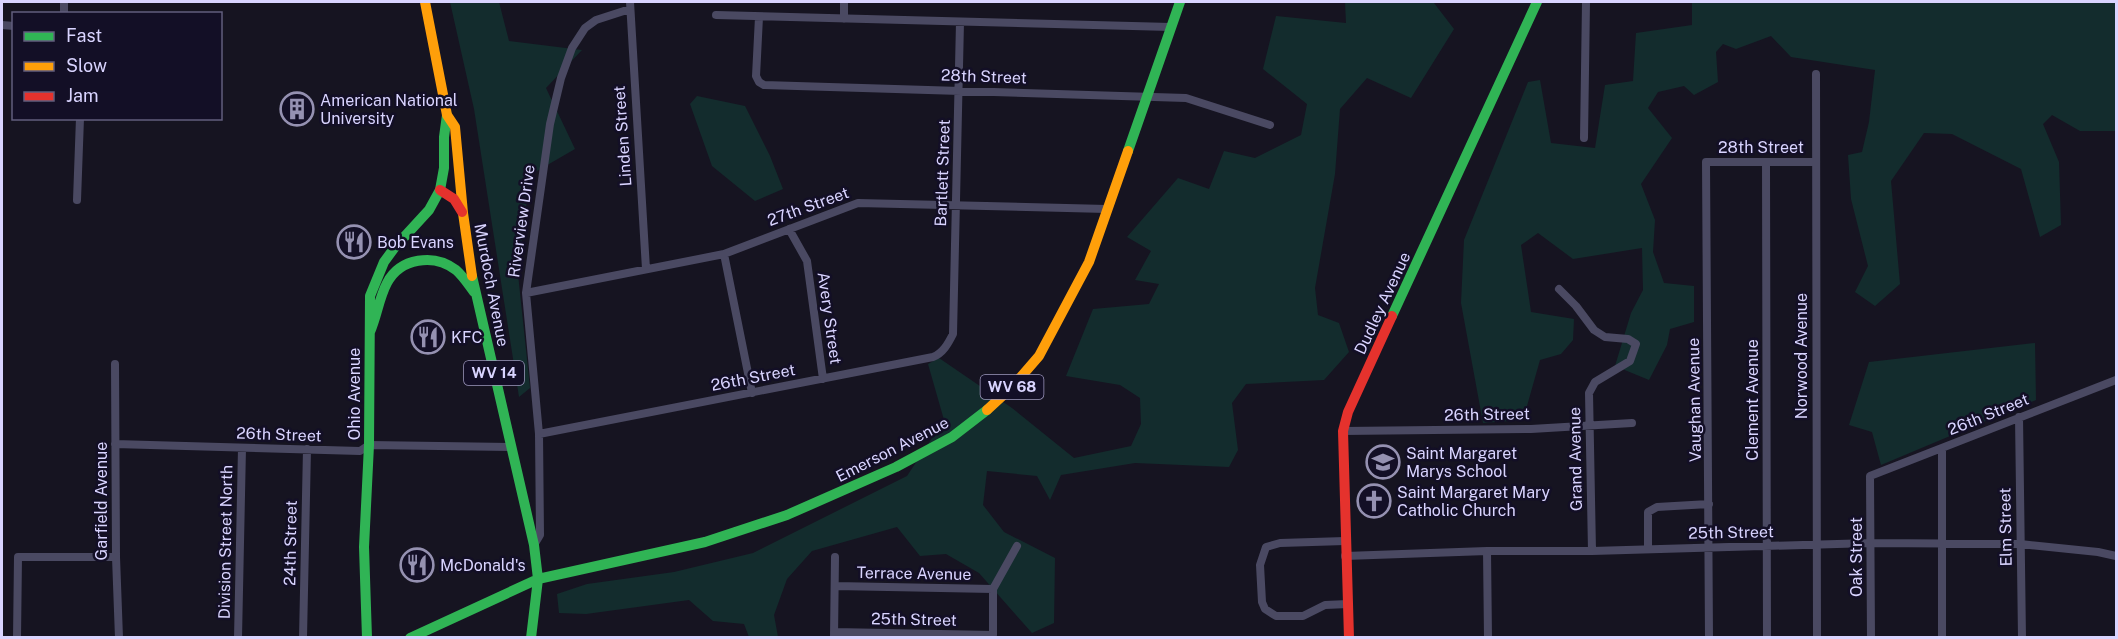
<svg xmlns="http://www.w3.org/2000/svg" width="2118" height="639" font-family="'Public Sans',sans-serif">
<rect width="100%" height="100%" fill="#161421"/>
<!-- green -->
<path fill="#132c2d" d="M 450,2 L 499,2 L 509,41 L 582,50 L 546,88 L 575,149 L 530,175 L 518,274 L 530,388 L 519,397 L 474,109 Z
M 1345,2 L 1434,3 L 1454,29 L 1411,98 L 1367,78 L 1340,109 L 1335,174 L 1315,288 L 1318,315 L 1339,323 L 1349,352 L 1324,380 L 1246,384 L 1232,403 L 1238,450 L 1229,467 L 1135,463 L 1061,475 L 1050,500 L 1037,476 L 987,471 L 983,505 L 1004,532 L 1055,558 L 1054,623 L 1032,633 L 979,573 L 946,554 L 920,556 L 897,527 L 812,551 L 787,579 L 774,615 L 778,637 L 749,637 L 744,624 L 713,621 L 689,600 L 586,614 L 559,613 L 557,594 L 587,584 L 674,572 L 753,553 L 907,476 L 944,420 L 928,364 L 939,358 L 1012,408 L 1074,458 L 1131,446 L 1141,424 L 1140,398 L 1120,385 L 1066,376 L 1093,309 L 1149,304 L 1159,284 L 1135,280 L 1151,251 L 1127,237 L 1178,178 L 1209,189 L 1224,151 L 1255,158 L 1301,135 L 1307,104 L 1263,69 L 1276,16 L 1346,23 Z
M 1692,2 L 2116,2 L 2116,131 L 2080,131 L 2052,115 L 2043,124 L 2059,162 L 2061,225 L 2040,237 L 2021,169 L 1952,134 L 1924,133 L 1891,181 L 1900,284 L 1875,306 L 1855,292 L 1868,266 L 1851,199 L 1848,155 L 1862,152 L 1869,122 L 1875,70 L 1791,57 L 1771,36 L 1736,49 L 1723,44 L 1716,52 L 1718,82 L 1694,95 L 1684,86 L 1658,92 L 1648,108 L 1672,138 L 1641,184 L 1655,220 L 1653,252 L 1664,283 L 1694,286 L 1694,322 L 1670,329 L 1667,345 L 1649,380 L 1615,366 L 1631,313 L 1643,290 L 1642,248 L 1573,259 L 1538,233 L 1521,245 L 1531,312 L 1574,319 L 1573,340 L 1561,354 L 1540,360 L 1523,420 L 1483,423 L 1461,303 L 1464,240 L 1528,82 L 1540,80 L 1551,143 L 1595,148 L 1605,85 L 1633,81 L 1636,33 L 1692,25 Z
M 697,96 L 745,106 L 770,156 L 783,189 L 755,201 L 712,166 L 690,104 Z
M 2035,343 L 2036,400 L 1881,465 L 1872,432 L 1849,425 L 1869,362 Z"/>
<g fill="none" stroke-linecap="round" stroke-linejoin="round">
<!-- street -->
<path stroke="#4a4962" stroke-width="8" d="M 630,2 L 646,269
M 64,14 L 64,2
M 716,15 L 1171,27
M 759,17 L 756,76 L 759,82 L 764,85 L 1186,98 L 1270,125
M 844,19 L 844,2
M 2,25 L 14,26
M 1816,74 L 1817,638
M 1584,138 L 1586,2
M 1766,162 L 1767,638
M 77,200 L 80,118
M 789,229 L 807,261 L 823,379
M 724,254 L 752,393
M 1559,289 L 1576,306 L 1594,330 L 1605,337 L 1628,339 L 1636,344 L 1630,361 L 1595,382 L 1589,393 L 1592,551
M 526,293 L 724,254 L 858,203 L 1107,209
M 115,364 L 116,557 L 119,638
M 2019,417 L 2022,638
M 1343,431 L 1531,429 L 1632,423
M 539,434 L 933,357 C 943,353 948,344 953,334 L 960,22
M 115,444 L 360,451 L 369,445 L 512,447
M 1345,541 L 1280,543 L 1266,547 L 1260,565 L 1262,602 L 1265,609 L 1276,616 L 1303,616 L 1325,605 L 1348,604
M 534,545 L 540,535 L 539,434 L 526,293 L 550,124 L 561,78 L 572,48 L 585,28 L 596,20 L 630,9
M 1648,549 L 1648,512 L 1657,507 L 1709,504
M 1487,551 L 1488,638
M 1345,556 L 1487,551 L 1592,551 L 1871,543 L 2020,544 L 2098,552 L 2116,556
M 835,586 L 993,589
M 834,632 L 993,635 L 993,589 L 1017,546
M 834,637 L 835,557
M 17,638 L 18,557 L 116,557
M 238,638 L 242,448
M 303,638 L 307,449
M 1709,638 L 1706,162 L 1816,162
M 1871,638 L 1870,476 L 2116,380
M 1942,638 L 1942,449"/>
<!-- fast -->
<path stroke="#30b455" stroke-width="10" d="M 1128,151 L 1180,2
M 472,276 L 534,545 L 538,579 L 531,638
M 1392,316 L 1537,2
M 370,332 C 377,316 379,298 387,283 C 400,258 434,253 456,270 C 463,276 468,284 474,292
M 367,638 L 364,547 L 369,445 L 370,296 L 384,262 L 395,247 L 429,210 L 440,190 L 444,168 L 444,137 L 447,115
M 410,638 L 538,579 L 705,542 L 787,515 L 896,467 L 952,437 L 987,410"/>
<!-- slow -->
<path stroke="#ff9f0a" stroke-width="10" d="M 425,2 L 447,115 L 455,127 L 463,213 L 472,276
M 987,410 L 1013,386 L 1039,356 L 1089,262 L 1128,151"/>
<!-- jam -->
<path stroke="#e5322d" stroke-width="10" d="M 440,190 L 454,199 L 462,212
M 1349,638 L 1343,431 L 1348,412 L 1392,316"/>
</g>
<!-- icons -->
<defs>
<g id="building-ring" transform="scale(1.725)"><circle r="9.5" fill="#130f26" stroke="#9591b1" stroke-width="1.5"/><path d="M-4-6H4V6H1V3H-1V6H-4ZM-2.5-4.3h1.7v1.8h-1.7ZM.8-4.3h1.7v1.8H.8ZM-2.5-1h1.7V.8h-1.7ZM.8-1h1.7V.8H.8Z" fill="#9591b1"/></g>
<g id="restaurant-ring" transform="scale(1.725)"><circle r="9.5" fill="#130f26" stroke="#9591b1" stroke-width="1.5"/><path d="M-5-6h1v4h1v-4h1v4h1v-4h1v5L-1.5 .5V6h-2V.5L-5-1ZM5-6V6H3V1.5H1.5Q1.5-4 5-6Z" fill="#9591b1"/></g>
<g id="school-ring" transform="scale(1.725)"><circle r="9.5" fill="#130f26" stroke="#9591b1" stroke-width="1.5"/><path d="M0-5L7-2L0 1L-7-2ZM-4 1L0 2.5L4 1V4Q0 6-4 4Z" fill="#9591b1"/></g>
<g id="church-ring" transform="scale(1.725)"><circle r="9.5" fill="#130f26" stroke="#9591b1" stroke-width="1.5"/><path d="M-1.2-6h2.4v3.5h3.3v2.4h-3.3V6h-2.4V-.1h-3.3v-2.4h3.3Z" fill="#9591b1"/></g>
</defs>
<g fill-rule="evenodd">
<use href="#building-ring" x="297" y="109"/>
<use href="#restaurant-ring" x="354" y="242"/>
<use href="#restaurant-ring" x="428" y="337"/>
<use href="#school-ring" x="1383" y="462"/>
<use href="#church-ring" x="1374" y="501"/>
<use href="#restaurant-ring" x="417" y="565"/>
</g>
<g text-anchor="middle" stroke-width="5" stroke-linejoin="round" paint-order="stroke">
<!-- shield labels -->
<g fill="#130f26" stroke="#9e99be" stroke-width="1.5">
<rect x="464" y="361" width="60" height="24" rx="4.5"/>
<rect x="980.5" y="375" width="63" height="24" rx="4.5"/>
</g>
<g font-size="15" font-weight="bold" fill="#d9d4ff">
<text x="494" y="378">WV 14</text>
<text x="1012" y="392">WV 68</text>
</g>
<!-- street labels -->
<g font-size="16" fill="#d9d4ff" stroke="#130f26">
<text transform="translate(984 76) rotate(2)" y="6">28th Street</text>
<text transform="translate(622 136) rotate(-94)" y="6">Linden Street</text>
<text x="1761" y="153">28th Street</text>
<text transform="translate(942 173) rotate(-88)" y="6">Bartlett Street</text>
<text transform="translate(808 206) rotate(-20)" y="6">27th Street</text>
<text transform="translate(521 221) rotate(-82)" y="6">Riverview Drive</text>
<text transform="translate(492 285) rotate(79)" y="6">Murdoch Avenue</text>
<text transform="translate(1382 303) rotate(-65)" y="6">Dudley Avenue</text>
<text transform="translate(830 318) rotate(82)" y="6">Avery Street</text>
<text transform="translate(1801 356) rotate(-90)" y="6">Norwood Avenue</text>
<text transform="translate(753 377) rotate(-11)" y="6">26th Street</text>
<text transform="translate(354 394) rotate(-90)" y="6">Ohio Avenue</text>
<text transform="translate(1694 400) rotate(-91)" y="6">Vaughan Avenue</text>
<text transform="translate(1752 400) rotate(-90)" y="6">Clement Avenue</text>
<text transform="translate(1487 414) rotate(-1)" y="6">26th Street</text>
<text transform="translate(1988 414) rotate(-22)" y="6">26th Street</text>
<text transform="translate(279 434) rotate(2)" y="6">26th Street</text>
<text transform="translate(892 449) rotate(-27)" y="6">Emerson Avenue</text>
<text transform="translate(1575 459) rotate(-91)" y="6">Grand Avenue</text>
<text transform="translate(101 501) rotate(-90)" y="6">Garfield Avenue</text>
<text transform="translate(2005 527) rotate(-91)" y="6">Elm Street</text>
<text transform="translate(1731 532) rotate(-1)" y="6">25th Street</text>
<text transform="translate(225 542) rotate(-89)" y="6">Division Street North</text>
<text transform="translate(290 543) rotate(-89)" y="6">24th Street</text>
<text transform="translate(1856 557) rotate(-90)" y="6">Oak Street</text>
<text transform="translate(914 573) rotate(1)" y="6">Terrace Avenue</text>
<text transform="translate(914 619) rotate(1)" y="6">25th Street</text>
</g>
<!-- poi labels -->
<g font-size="16" fill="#d9d4ff" stroke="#130f26" text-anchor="start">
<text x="320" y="106">American National<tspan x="320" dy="18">University</tspan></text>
<text x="377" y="248">Bob Evans</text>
<text x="451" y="343">KFC</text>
<text x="1406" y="459">Saint Margaret<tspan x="1406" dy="18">Marys School</tspan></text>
<text x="1397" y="498">Saint Margaret Mary<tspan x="1397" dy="18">Catholic Church</tspan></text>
<text x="440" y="571">McDonald's</text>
</g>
</g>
<!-- border -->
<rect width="2118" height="639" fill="none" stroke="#d9d4ff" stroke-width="6"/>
<!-- legend -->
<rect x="12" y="12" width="210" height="108" fill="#130f26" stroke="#625e7d" stroke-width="1.5"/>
<rect x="24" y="32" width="30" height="9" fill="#30b455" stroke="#625e7d" stroke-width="1.5"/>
<text x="66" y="42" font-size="18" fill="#d9d4ff">Fast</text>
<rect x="24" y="62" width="30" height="9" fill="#ff9f0a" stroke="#625e7d" stroke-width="1.5"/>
<text x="66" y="72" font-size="18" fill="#d9d4ff">Slow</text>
<rect x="24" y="92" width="30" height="9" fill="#e5322d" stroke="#625e7d" stroke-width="1.5"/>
<text x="66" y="102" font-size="18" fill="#d9d4ff">Jam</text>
</svg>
